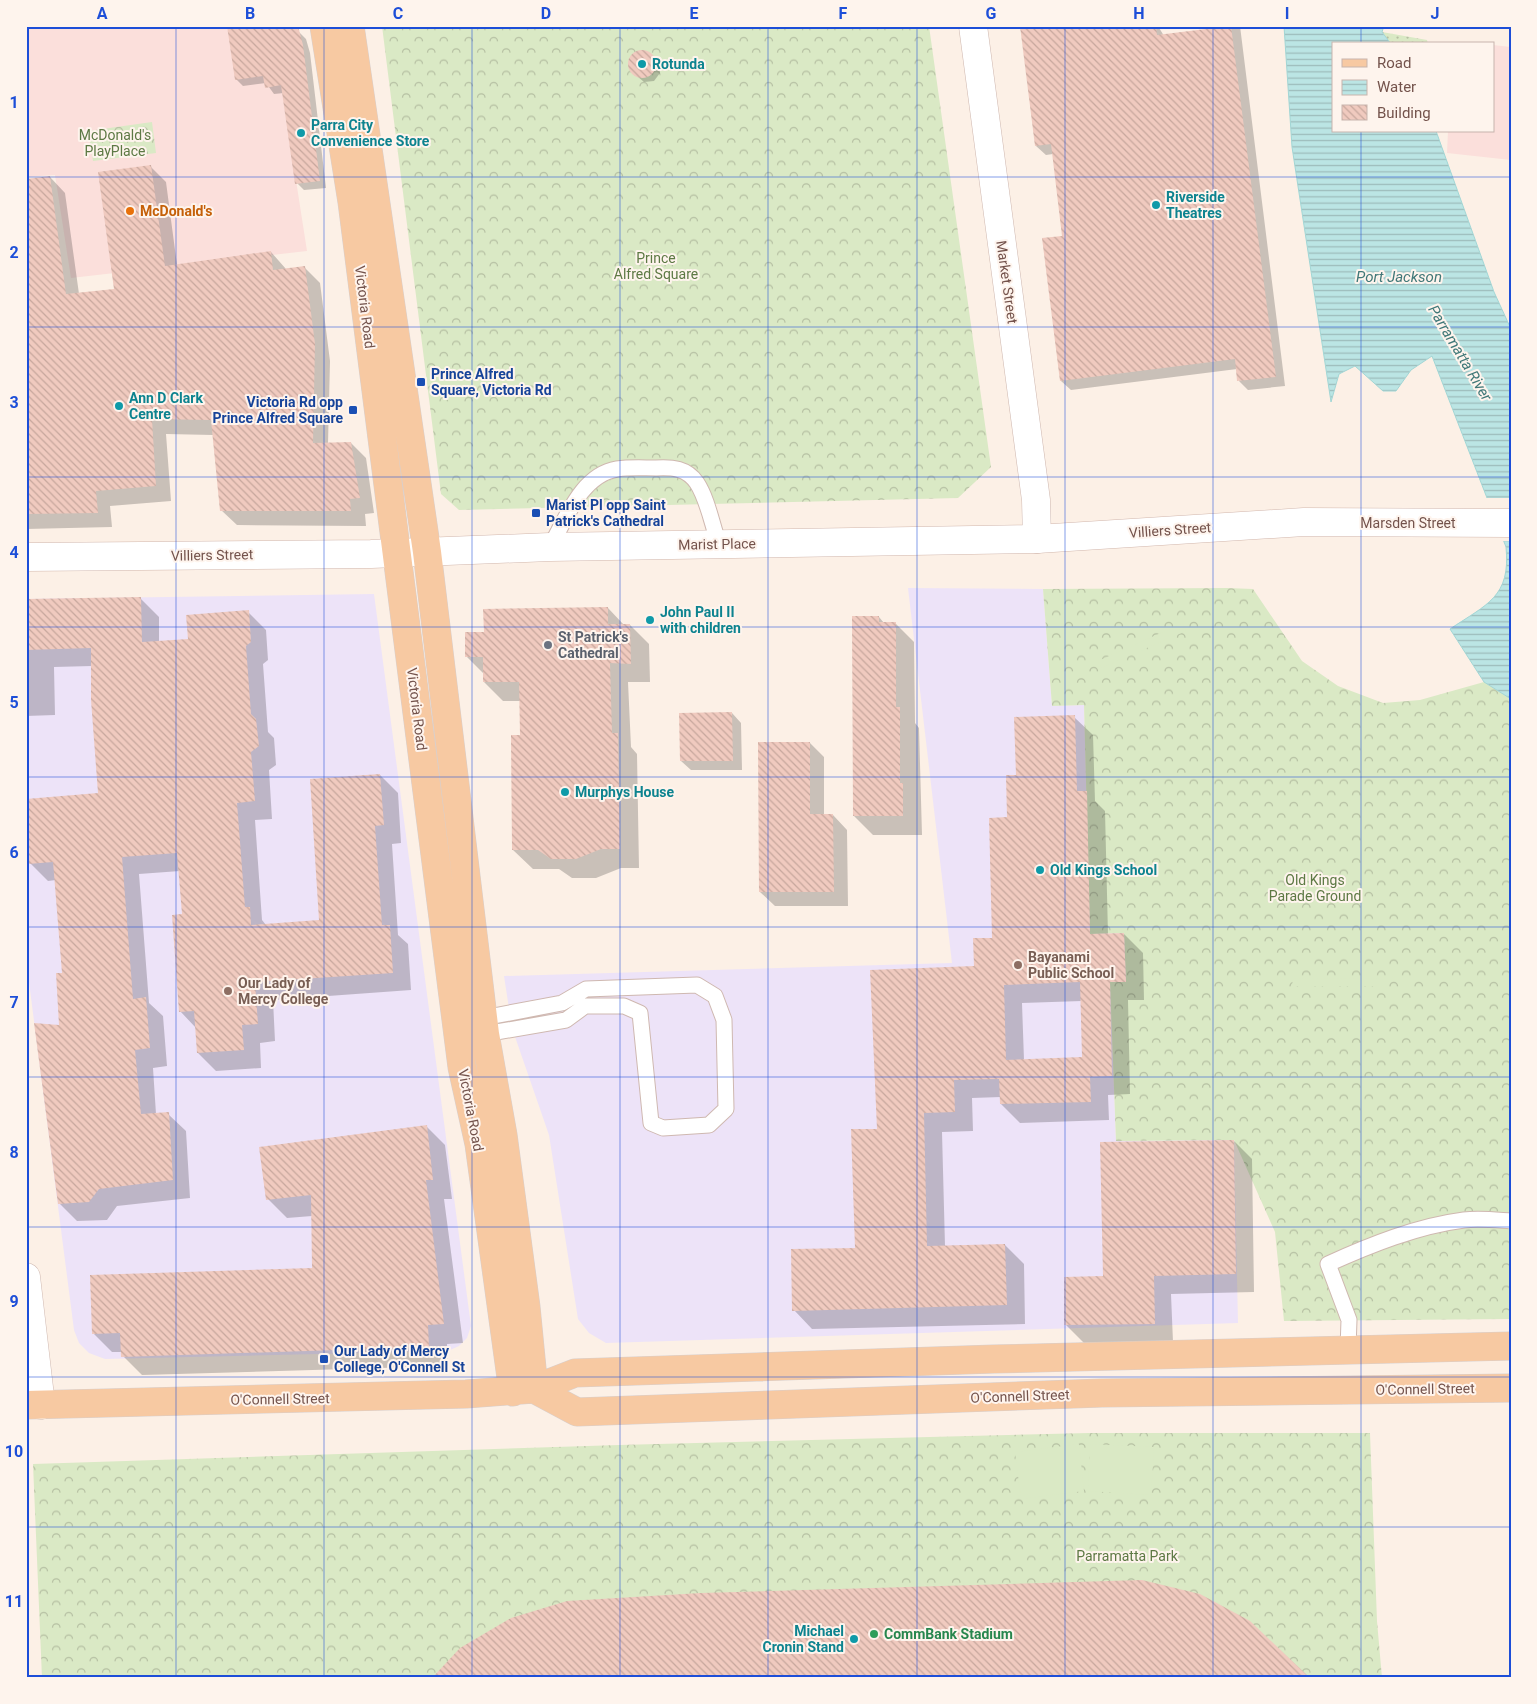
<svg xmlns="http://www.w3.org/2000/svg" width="1537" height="1704" font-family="Roboto,sans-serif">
<defs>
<pattern id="forest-crowns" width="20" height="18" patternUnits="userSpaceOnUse" patternTransform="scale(1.25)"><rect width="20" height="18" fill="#dae9c5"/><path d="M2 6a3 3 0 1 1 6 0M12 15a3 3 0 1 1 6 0" fill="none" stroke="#b5bfa2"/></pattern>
<pattern id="garden-dots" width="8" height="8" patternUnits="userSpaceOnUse" patternTransform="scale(1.25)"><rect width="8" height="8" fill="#dae9c5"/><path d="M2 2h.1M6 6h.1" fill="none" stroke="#b5bfa2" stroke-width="1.8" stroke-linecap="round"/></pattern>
<pattern id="water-rules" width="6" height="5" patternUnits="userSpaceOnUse" patternTransform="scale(1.25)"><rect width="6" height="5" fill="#bbe5e4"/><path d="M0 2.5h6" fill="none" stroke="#9dbcbb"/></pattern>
<pattern id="building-back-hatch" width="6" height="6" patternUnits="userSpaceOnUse" patternTransform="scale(1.25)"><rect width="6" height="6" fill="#f0cabf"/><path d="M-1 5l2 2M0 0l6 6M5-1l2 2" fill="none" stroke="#c7a79d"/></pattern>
</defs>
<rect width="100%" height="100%" fill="#fcf0e6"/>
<!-- commercial -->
<path fill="#fbdfdb" d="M 26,26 L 272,26 L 307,251 L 71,278 L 55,175 L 26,177 Z
M 1493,45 L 1511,47 L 1511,160 L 1447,153 L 1448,131 L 1493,131 Z"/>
<!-- education -->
<path fill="#ede3f8" d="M 908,588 L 1043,589 L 1052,706 L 1084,705 L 1090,934 L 1124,933 L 1126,982 L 1110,982 L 1116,1141 L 1234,1140 L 1238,1323 L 606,1343 L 589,1333 L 578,1319 L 549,1135 L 512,1028 L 504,976 L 952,963 Z
M 374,594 L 471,1326 L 467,1338 L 459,1346 L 448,1351 L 105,1359 L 89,1353 L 79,1343 L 74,1330 L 26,959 L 26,599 Z"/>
<!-- forest -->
<path fill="url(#forest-crowns)" d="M 382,26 L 929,26 L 991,467 L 958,498 L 459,510 L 441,494 Z
M 152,122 L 156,153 L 93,161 L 88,131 Z
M 1227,588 L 1253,589 L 1302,661 L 1338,686 L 1383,703 L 1420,700 L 1484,682 L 1511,699 L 1511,1319 L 1284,1321 L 1275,1232 L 1234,1140 L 1116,1141 L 1110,982 L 1126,982 L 1124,933 L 1090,934 L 1084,705 L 1052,706 L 1043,589 Z
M 1089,1433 L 1370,1433 L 1377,1621 L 1382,1678 L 42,1678 L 33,1464 L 619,1445 Z"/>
<!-- garden -->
<path fill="url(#garden-dots)" d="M 1382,32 L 1427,40 L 1428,44 L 1391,44 Z"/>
<!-- pitch -->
<path fill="#dae9c5" d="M 1183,623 L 1186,631 L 1101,668 L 1098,661 Z
M 1293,978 L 1386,979 L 1385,986 L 1292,986 Z
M 1079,1444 L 1084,1491 L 1021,1499 L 1015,1452 Z
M 1090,1444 L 1154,1447 L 1151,1495 L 1088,1491 Z"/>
<!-- water -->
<path fill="url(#water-rules)" stroke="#a2d6d5" d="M 1284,26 L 1384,26 L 1382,32 L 1391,44 L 1333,44 L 1333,131 L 1436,131 L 1494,292 L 1511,329 L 1511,699 L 1484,682 L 1450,629 C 1487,604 1511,597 1506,547 L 1432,356 L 1411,370 L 1396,391 L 1383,391 L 1355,366 L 1339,374 L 1331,402 L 1292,147 Z"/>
<!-- pier -->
<path fill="#fcf0e6" d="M 1484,498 L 1511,498 L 1511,541 L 1501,541 Z"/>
<!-- shadow -->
<path fill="#0003" fill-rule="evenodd" d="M 293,26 L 306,39 L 310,53 L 326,188 L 304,190 L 297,183 L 284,93 L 274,94 L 266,83 L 243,86 L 236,79 Z
M 1023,26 L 1158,26 L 1164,36 L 1207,31 L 1206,26 L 1240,26 L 1285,386 L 1248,390 L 1239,381 L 1237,369 L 1071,390 L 1061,381 L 1064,237 L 1053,154 L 1046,155 L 1036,146 Z
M 646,51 L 659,62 L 660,73 L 654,81 L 644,82 L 631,71 L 629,61 L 636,52 Z
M 151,167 L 166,182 L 177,265 L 271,252 L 286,269 L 304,267 L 320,283 L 330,361 L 328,444 L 351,443 L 366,458 L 374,513 L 365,514 L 366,526 L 237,525 L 221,510 L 213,435 L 166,434 L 171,501 L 110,506 L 112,527 L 26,529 L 26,180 L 50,177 L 65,193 L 79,294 L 115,290 Z
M 141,599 L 159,617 L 159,642 L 190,640 L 248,612 L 266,630 L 268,660 L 263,664 L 268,732 L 274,738 L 276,765 L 269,770 L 272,819 L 255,820 L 262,920 L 266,925 L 321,921 L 380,775 L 398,793 L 401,843 L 392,844 L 398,935 L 408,944 L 411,990 L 273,1000 L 275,1041 L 260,1043 L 261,1068 L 216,1071 L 198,1053 L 196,1028 L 180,1011 L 183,915 L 180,871 L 139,874 L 149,1003 L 163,1016 L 167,1066 L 153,1068 L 156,1114 L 168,1114 L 186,1131 L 190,1198 L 117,1206 L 107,1220 L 77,1221 L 59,1203 L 60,1026 L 63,974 L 56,880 L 48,881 L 30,863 L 26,800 L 100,794 L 92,666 L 54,667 L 55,715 L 26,716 L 26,601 Z
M 608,608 L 624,625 L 630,625 L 649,644 L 650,682 L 628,682 L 631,747 L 637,754 L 639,868 L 621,868 L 596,878 L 572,878 L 559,869 L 533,869 L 513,850 L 521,736 L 520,701 L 503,701 L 484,682 L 484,674 L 467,657 L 485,633 Z
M 879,617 L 884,623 L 895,623 L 914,642 L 915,723 L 919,728 L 922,835 L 873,835 L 854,816 Z
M 732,713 L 741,723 L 742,770 L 691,770 L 681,761 Z
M 1074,717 L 1093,735 L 1095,801 L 1105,811 L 1108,935 L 1124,934 L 1143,953 L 1144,1000 L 1128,1000 L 1130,1094 L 1108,1095 L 1109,1120 L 1020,1123 L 1001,1104 L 1001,1097 L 972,1098 L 973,1131 L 942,1132 L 945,1246 L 1005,1245 L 1024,1264 L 1025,1324 L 812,1329 L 794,1310 L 856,1249 L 878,1130 L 993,939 L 1008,819 L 1017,776 ZM 1082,1001 L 1083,1058 L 1024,1060 L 1022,1003 Z
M 810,743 L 824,757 L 824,815 L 833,815 L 847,830 L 848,906 L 775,906 L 760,892 Z
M 426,1126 L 445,1145 L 452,1199 L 444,1199 L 463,1343 L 447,1344 L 448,1366 L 142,1375 L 123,1356 L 122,1352 L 112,1352 L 93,1333 L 313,1269 L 312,1216 L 287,1218 L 268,1199 Z
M 1234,1141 L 1252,1159 L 1254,1292 L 1171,1294 L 1173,1342 L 1084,1343 L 1066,1325 L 1104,1278 Z"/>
<!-- building -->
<path fill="url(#building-back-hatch)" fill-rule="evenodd" d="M 227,26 L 298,26 L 303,45 L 320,181 L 295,184 L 281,85 L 265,88 L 263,76 L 235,80 Z
M 1020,26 L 1156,26 L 1157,35 L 1206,29 L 1205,26 L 1231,26 L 1276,377 L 1237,381 L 1235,359 L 1060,381 L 1042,238 L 1062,236 L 1051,144 L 1035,146 Z
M628 64a14 14 0 1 1 28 0a14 14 0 1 1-28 0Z
M 151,165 L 165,266 L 271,251 L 273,270 L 305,266 L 315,344 L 313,443 L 351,442 L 360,498 L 350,499 L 351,511 L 220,511 L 211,420 L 152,419 L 156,486 L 96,491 L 98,513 L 26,514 L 26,179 L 50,176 L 66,294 L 114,289 L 98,172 Z
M 141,597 L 142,642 L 188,639 L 186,615 L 249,610 L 251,642 L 246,646 L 251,714 L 256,719 L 259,746 L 251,752 L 255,801 L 237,803 L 245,907 L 250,907 L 251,925 L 319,920 L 310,779 L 380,774 L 384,825 L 375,826 L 382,925 L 390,925 L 393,973 L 255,982 L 258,1024 L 242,1025 L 244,1050 L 197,1053 L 194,1011 L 179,1012 L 172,915 L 182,914 L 177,853 L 122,857 L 133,999 L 146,997 L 150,1048 L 135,1050 L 141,1114 L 169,1112 L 173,1180 L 99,1189 L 89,1202 L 58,1204 L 34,1023 L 59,1025 L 56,973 L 62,973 L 53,862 L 28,864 L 26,799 L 98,793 L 91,700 L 91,648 L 26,650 L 26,599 Z
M 608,607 L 608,624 L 630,624 L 631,664 L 610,663 L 612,733 L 618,733 L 620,849 L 601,849 L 576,859 L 551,859 L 538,850 L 512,850 L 511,735 L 520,735 L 519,682 L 483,682 L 483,657 L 465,657 L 465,632 L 484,632 L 483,609 Z
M 852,616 L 879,616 L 879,622 L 896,622 L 896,707 L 900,707 L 900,783 L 903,783 L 903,816 L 853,816 Z
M 732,712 L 733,761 L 680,761 L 679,713 Z
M 1075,715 L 1077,791 L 1087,791 L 1090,934 L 1124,933 L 1126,982 L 1110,982 L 1112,1076 L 1090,1077 L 1091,1102 L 1000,1104 L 999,1079 L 954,1080 L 955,1112 L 924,1113 L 927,1246 L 1005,1244 L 1007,1305 L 792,1311 L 791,1249 L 855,1248 L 851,1129 L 877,1129 L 870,970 L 974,966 L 973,938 L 992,938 L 989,818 L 1007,817 L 1006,775 L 1016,775 L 1014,717 ZM 1080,982 L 1082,1057 L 1006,1060 L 1004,985 Z
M 758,742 L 810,742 L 810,814 L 833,814 L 834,892 L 759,892 Z
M 427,1125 L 433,1180 L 426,1180 L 444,1324 L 428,1325 L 429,1347 L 121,1357 L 120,1333 L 92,1334 L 90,1275 L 312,1268 L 311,1195 L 266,1200 L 259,1147 Z
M 1234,1140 L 1236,1274 L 1154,1276 L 1155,1324 L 1064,1325 L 1064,1277 L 1103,1276 L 1100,1142 Z
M 1142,1580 L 1200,1594 L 1250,1621 L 1310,1678 L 432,1678 L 460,1648 L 511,1618 L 567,1601 L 701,1593 Z"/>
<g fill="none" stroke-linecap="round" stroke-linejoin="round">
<!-- lane casing -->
<g stroke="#cfb8b0" stroke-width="17">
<path id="lane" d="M 550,547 C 566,519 581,475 617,469 C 630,467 643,468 656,468 C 672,467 687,468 697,483 C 708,500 712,525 719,544
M 483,1018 L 562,1003 L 586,989 L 697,985 L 715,996 L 724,1020 L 726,1109 L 709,1125 L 663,1128 L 651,1123 L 640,1013 L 624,1006 L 585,1006 L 566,1020 L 485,1034
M 1348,1349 L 1349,1320 L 1328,1264 C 1370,1245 1417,1226 1464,1220 C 1479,1218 1496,1220 1511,1221"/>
</g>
<!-- street casing -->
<g stroke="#cfb8b0" stroke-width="29">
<path id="street" d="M 973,26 L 1036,500 L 1037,539
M 26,1277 L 41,1405"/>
</g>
<!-- secondary casing -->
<g stroke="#d2b7ad" stroke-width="29">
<path id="secondary" d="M 26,557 L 371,554 L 550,547 L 1037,539 L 1304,522 L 1511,523"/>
</g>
<!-- primary casing -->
<g stroke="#d8cfcd" stroke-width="29">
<path id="primary" d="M 324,26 L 352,202 L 462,1067 L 479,1144 L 513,1392
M 350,26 L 427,552 L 485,1034 L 503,1135 L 526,1307 L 534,1389
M 534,1389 L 577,1412 L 1102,1393 L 1511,1388
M 26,1405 L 466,1394 L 534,1389 L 575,1373 L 994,1359 L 1511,1346"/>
</g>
<!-- lane -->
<use href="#lane" stroke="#fff" stroke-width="15"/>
<!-- street -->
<use href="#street" stroke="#fff" stroke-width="28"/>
<!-- secondary -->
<use href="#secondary" stroke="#fff" stroke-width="28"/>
<!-- primary -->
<use href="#primary" stroke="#f7c9a2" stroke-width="28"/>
</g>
<!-- grid -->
<path fill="none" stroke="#1d4ed8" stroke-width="1" stroke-opacity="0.55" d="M 176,26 L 176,1678M 324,26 L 324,1678M 472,26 L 472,1678M 620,26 L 620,1678M 768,26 L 768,1678M 917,26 L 917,1678M 1065,26 L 1065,1678M 1213,26 L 1213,1678M 1361,26 L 1361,44M 1361,131 L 1361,1678M 26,177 L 1511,177M 26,327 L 1511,327M 26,477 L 1511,477M 26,627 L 1511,627M 26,777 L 1511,777M 26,927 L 1511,927M 26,1077 L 1511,1077M 26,1227 L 1511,1227M 26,1377 L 1511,1377M 26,1527 L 1511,1527"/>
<!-- markers -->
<g fill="#0f9aa8" stroke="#fef4ed" stroke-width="2">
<circle cx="642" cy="64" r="5"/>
<circle cx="301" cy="133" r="5"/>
<circle cx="1156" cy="205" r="5"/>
<circle cx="119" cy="406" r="5"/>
<circle cx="650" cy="620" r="5"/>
<circle cx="565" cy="792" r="5"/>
<circle cx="1040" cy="870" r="5"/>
<circle cx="854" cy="1639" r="5"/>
</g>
<circle fill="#e8710a" stroke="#fef4ed" stroke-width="2" cx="130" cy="211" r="5"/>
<g fill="#1a4fb4" stroke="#fef4ed" stroke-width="2">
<rect x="416" y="377" width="10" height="10" rx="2.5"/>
<rect x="348" y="405" width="10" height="10" rx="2.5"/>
<rect x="531" y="508" width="10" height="10" rx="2.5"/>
<rect x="319" y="1354" width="10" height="10" rx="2.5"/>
</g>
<circle fill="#6b7280" stroke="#fef4ed" stroke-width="2" cx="548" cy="645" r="5"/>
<g fill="#8d6e63" stroke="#fef4ed" stroke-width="2">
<circle cx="1018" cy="965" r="5"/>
<circle cx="228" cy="991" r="5"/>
</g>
<circle fill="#2e9e5b" stroke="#fef4ed" stroke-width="2" cx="874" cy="1634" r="5"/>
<g text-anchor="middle" stroke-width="4" stroke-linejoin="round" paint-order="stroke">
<!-- culture labels -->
<g font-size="14" font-weight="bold" fill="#0d838f" stroke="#fef4ed" text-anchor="start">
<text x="652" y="69">Rotunda</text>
<text x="311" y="130">Parra City<tspan x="311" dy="16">Convenience Store</tspan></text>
<text x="1166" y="202">Riverside<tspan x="1166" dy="16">Theatres</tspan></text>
<text x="129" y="403">Ann D Clark<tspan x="129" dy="16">Centre</tspan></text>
<text x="660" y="617">John Paul II<tspan x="660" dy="16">with children</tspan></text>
<text x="575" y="797">Murphys House</text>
<text x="1050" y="875">Old Kings School</text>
<text x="844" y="1636" text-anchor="end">Michael<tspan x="844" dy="16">Cronin Stand</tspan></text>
</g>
<!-- park labels -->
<g font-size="14" fill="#5d7944" stroke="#fef4ed">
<text x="115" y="140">McDonald's<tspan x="115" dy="16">PlayPlace</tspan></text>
<text x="656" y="263">Prince<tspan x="656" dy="16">Alfred Square</tspan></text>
<text x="1315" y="885">Old Kings<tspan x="1315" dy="16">Parade Ground</tspan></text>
<text x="1127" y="1561">Parramatta Park</text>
</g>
<!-- food labels -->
<g font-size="14" font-weight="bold" fill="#c56008" stroke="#fef4ed" text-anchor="start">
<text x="140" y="216">McDonald's</text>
</g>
<!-- street labels -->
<g font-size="14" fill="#74534c" stroke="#fef4ed">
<text transform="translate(1007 282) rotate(82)" y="5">Market Street</text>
<text transform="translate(365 307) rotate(83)" y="5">Victoria Road</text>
<text x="1408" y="528">Marsden Street</text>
<text transform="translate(1170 530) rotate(-4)" y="5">Villiers Street</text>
<text transform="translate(717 544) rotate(-1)" y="5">Marist Place</text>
<text transform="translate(212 555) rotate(-1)" y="5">Villiers Street</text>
<text transform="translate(417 709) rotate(83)" y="5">Victoria Road</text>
<text transform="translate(471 1110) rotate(79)" y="5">Victoria Road</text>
<text transform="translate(1425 1389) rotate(-1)" y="5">O'Connell Street</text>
<text transform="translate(1020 1396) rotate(-2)" y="5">O'Connell Street</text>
<text transform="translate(280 1399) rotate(-1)" y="5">O'Connell Street</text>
</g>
<!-- transit labels -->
<g font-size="14" font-weight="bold" fill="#164399" stroke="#fef4ed" text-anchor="start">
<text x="431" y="379">Prince Alfred<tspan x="431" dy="16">Square, Victoria Rd</tspan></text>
<text x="343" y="407" text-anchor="end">Victoria Rd opp<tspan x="343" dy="16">Prince Alfred Square</tspan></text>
<text x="546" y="510">Marist Pl opp Saint<tspan x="546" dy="16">Patrick's Cathedral</tspan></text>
<text x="334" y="1356">Our Lady of Mercy<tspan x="334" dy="16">College, O'Connell St</tspan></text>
</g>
<!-- worship labels -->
<g font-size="14" font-weight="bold" fill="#5b616d" stroke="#fef4ed" text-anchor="start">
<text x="558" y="642">St Patrick's<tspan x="558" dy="16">Cathedral</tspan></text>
</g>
<!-- education labels -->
<g font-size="14" font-weight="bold" fill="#785e54" stroke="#fef4ed" text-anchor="start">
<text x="1028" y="962">Bayanami<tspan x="1028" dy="16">Public School</tspan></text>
<text x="238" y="988">Our Lady of<tspan x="238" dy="16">Mercy College</tspan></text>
</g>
<!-- leisure labels -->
<g font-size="14" font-weight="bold" fill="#27864d" stroke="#fef4ed" text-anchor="start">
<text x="884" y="1639">CommBank Stadium</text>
</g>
<!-- water labels -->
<g font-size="15" font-style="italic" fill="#407878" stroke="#fef4ed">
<text x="1399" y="282">Port Jackson</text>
<text transform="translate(1460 353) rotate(59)" y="5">Parramatta River</text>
</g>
</g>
<!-- border -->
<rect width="1537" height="1704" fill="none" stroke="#fef4ed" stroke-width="55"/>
<!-- legend -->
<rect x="1332" y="42" width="162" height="90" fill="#fef4ed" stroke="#c7b4ad"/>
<rect x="1342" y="59" width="25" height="8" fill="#f7c9a2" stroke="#c7b4ad"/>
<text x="1377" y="68" font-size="15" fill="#74534c">Road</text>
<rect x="1342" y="80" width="25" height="15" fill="url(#water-rules)" stroke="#c7b4ad"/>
<text x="1377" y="92" font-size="15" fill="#74534c">Water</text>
<rect x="1342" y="105" width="25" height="15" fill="url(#building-back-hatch)" stroke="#c7b4ad"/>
<text x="1377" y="118" font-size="15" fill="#74534c">Building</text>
<rect x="28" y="28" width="1482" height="1648" fill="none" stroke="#1d4ed8" stroke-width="2"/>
<g font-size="16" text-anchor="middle" font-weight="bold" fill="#1d4ed8">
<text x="102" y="19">A</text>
<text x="250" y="19">B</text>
<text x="398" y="19">C</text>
<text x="546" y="19">D</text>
<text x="694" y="19">E</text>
<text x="843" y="19">F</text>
<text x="991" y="19">G</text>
<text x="1139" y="19">H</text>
<text x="1287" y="19">I</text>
<text x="1435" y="19">J</text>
<text x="14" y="108">1</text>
<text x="14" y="258">2</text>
<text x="14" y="408">3</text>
<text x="14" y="558">4</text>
<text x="14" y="708">5</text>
<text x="14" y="858">6</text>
<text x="14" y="1008">7</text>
<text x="14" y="1158">8</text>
<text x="14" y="1307">9</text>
<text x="14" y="1457">10</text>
<text x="14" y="1607">11</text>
</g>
</svg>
